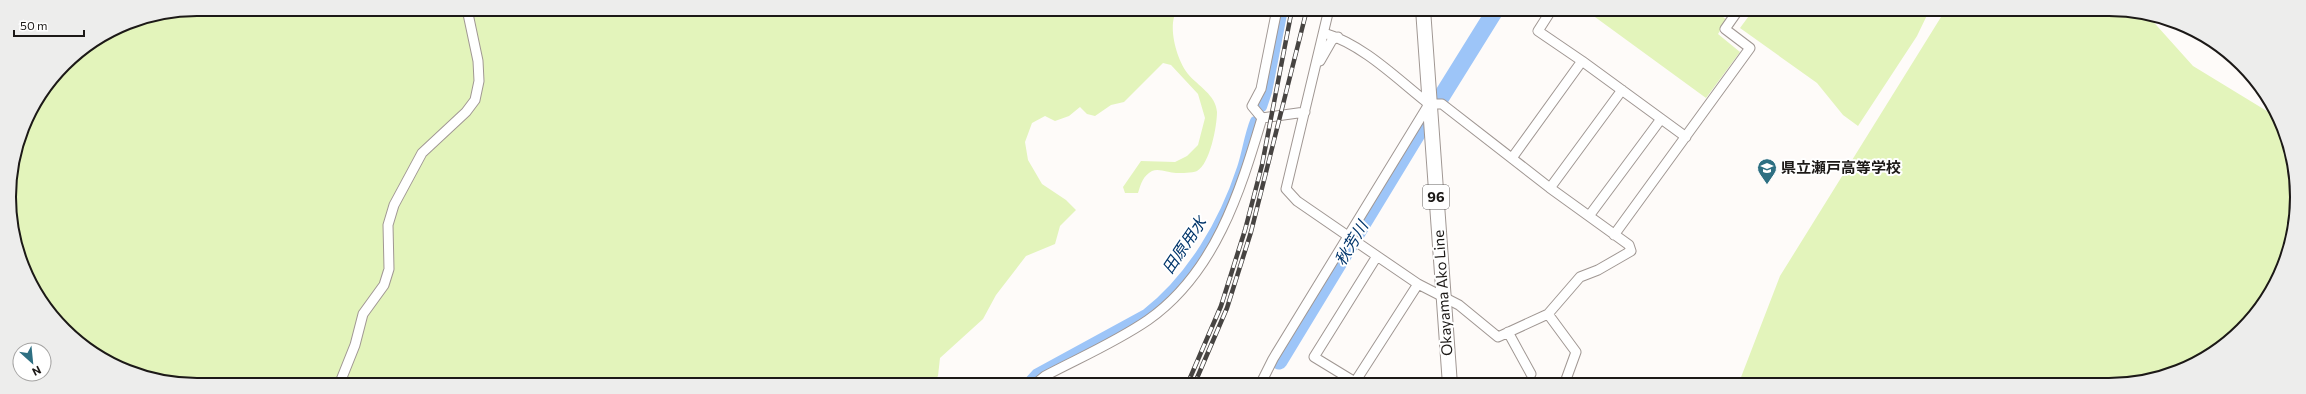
<svg xmlns="http://www.w3.org/2000/svg" width="2306" height="394" font-family="Commissioner,'Noto Sans JP',sans-serif">
<rect width="100%" height="100%" fill="#fefbf9"/>
<!-- green -->
<path fill="#e3f4bb" d="M 197,9 L 1178,9 C 1166,24 1177,61 1188,74 C 1198,86 1216,95 1217,112 C 1217,126 1210,164 1197,171 C 1192,173 1182,173 1176,173 C 1169,173 1159,168 1152,171 C 1143,176 1141,183 1138,193 L 1125,193 L 1123,187 L 1141,161 L 1175,162 L 1187,156 L 1198,145 L 1205,118 L 1198,94 L 1171,65 L 1163,63 L 1124,102 L 1111,105 L 1095,116 L 1087,114 L 1080,107 L 1069,116 L 1055,121 L 1045,116 L 1032,123 L 1025,142 L 1028,160 L 1042,184 L 1066,200 L 1076,210 L 1060,226 L 1055,244 L 1026,256 L 996,295 L 983,319 L 940,358 L 938,376 L 930,385 L 184,385 L 114,366 L 56,321 L 19,258 L 9,185 L 23,125 L 64,64 L 125,23 Z
M 1584,9 L 1713,9 L 1727,20 L 1718,34 L 1740,52 L 1706,98 Z
M 1754,9 L 1930,9 L 1917,36 L 1858,126 L 1843,115 L 1817,83 L 1740,28 Z
M 1946,9 L 2122,9 L 2149,17 L 2193,66 L 2275,116 L 2287,137 L 2297,210 L 2278,280 L 2242,330 L 2192,366 L 2122,385 L 1738,385 L 1780,276 Z"/>
<g fill="none" stroke-linecap="round" stroke-linejoin="round">
<!-- canal -->
<path stroke="#9dc5f8" stroke-width="10" d="M 1262,107 L 1267,92 L 1283,9
M 1026,385 L 1036,374 L 1146,314 C 1192,278 1224,223 1242,168 C 1247,153 1249,136 1255,121"/>
<!-- river -->
<path stroke="#9dc5f8" stroke-width="17" d="M 1440,99 L 1496,9
M 1279,361 L 1423,124"/>
<!-- street casing -->
<g stroke="#a09793" stroke-width="11">
<path id="street" d="M 1329,9 L 1286,189 L 1297,201 L 1377,256 L 1418,284 L 1459,305 L 1498,337 L 1548,314
M 1552,9 L 1538,31 L 1582,61
M 1324,33 C 1364,45 1397,79 1429,104 L 1442,104 L 1550,188 L 1629,245 L 1631,251 L 1598,270 L 1580,277 L 1548,314 L 1576,352 L 1564,385
M 1320,61 L 1332,40 L 1338,37
M 1262,118 L 1252,106 L 1261,89 L 1277,9
M 1262,118 L 1305,112
M 1512,158 L 1582,61 L 1686,137
M 1550,188 L 1622,90
M 1589,216 L 1661,119
M 1614,235 L 1750,48 L 1725,29 L 1739,9
M 1377,256 L 1314,357 L 1355,382 L 1418,284
M 1508,332 L 1531,374
M 339,385 L 355,345 L 363,314 L 384,285 L 389,269 L 388,225 L 394,205 L 422,153 L 466,112 L 475,100 L 479,81 L 478,61 L 467,9
M 1034,385 L 1045,376 C 1079,358 1116,342 1148,320 C 1215,273 1240,192 1262,118
M 1260,385 L 1273,359 L 1429,104"/>
</g>
<!-- primary casing -->
<g stroke="#a09793" stroke-width="16">
<path id="primary" d="M 1423,9 L 1450,385"/>
</g>
<!-- street -->
<use href="#street" stroke="#fff" stroke-width="9"/>
<!-- primary -->
<use href="#primary" stroke="#fff" stroke-width="14"/>
<!-- rail casing -->
<g stroke="#474442" stroke-width="4.5">
<path id="rail" d="M 1187,385 L 1221,306 L 1245,230 L 1262,165 L 1292,9
M 1194,385 L 1227,308 L 1251,232 L 1307,9"/>
</g>
<!-- rail -->
<use href="#rail" stroke="#fff" stroke-width="3" stroke-dasharray="9" stroke-linecap="butt"/>
</g>
<!-- icons -->
<defs>
<g id="school-pin" transform="scale(1)"><path d="M0 17L-7.5 6A9.5 9.5 0 1 1 7.5 6Z" fill="#2e6f82" stroke="#fff"/><path d="M0-5L7-2L0 1L-7-2ZM-4 1L0 2.5L4 1V4Q0 6-4 4Z" fill="#fff"/></g>
</defs>
<g fill-rule="evenodd">
<use href="#school-pin" x="1767" y="168"/>
</g>
<g text-anchor="middle" stroke-width="4" stroke-linejoin="round" paint-order="stroke">
<!-- shield labels -->
<rect fill="#fff" stroke="#605e5d" stroke-width="1" x="1423" y="185" width="26" height="24" rx="3"/>
<g font-size="14" font-weight="bold" fill="#1c1917">
<text x="1436" y="202">96</text>
</g>
<!-- poi labels -->
<g font-size="15" font-weight="bold" fill="#1c1917" stroke="#fff" text-anchor="start">
<text x="1781" y="173">県立瀬戸高等学校</text>
</g>
<!-- street labels -->
<g font-size="15" fill="#1c1917" stroke="#fff">
<text transform="translate(1443 293) rotate(-94)" y="5">Okayama Ako Line</text>
</g>
<!-- water labels -->
<g font-size="16" font-style="italic" fill="#00356b" stroke="#fff">
<text transform="translate(1351 243) rotate(-59)" y="6">秋芳川</text>
<text transform="translate(1184 245) rotate(-56)" y="6">田原用水</text>
</g>
</g>
<!-- crop -->
<path d="M0 0H2306V394H0ZM197 16H2109A181 181 0 0 1 2290 197V197A181 181 0 0 1 2109 378H197A181 181 0 0 1 16 197V197A181 181 0 0 1 197 16Z" fill="#ededec" fill-rule="evenodd"/>
<path fill="none" stroke="#1c1917" stroke-width="2" d="M197 16H2109A181 181 0 0 1 2290 197V197A181 181 0 0 1 2109 378H197A181 181 0 0 1 16 197V197A181 181 0 0 1 197 16Z"/>
<!-- north arrow -->
<g transform="translate(32 362) rotate(153)"><circle r="19" fill="#ffffff" stroke="#a4a3a2"/>
<path d="M0-3L7 15L0 10L-7 15Z" fill="#2e6f82"/>
<text y="-6" font-size="11" font-weight="bold" text-anchor="middle" fill="#1c1917">N</text>
</g>
<!-- scale -->
<path d="M14 30v6h70v-6" fill="none" stroke="#1c1917" stroke-width="2"/>
<text x="20" y="30" font-size="12" fill="#1c1917" stroke="#ffffff" stroke-width="3" paint-order="stroke">50 m</text>
</svg>
